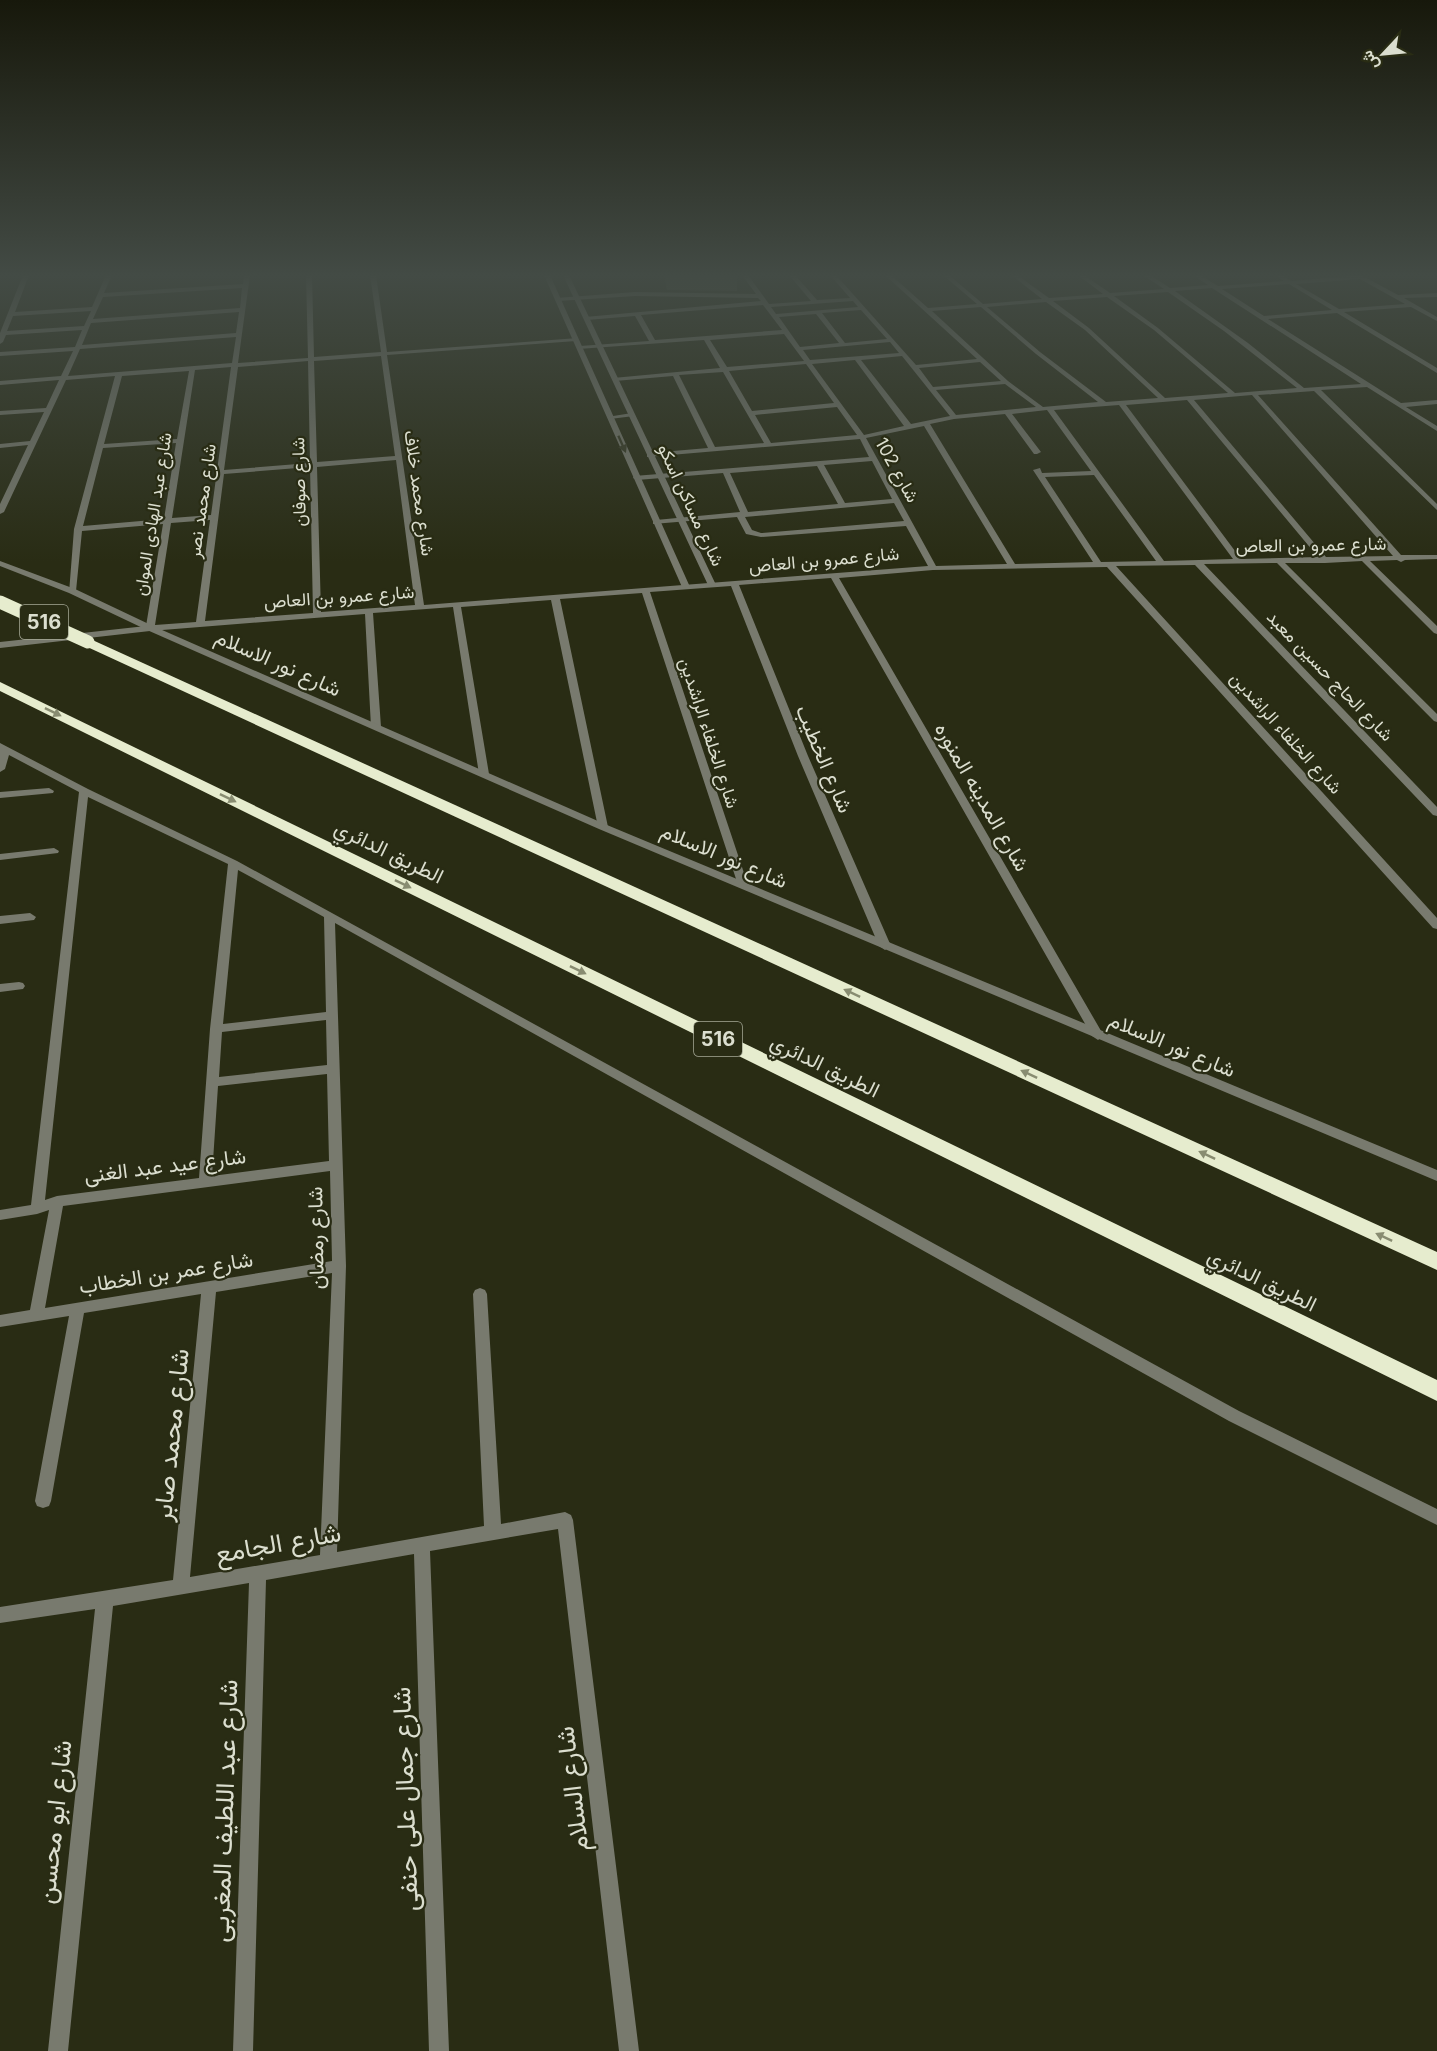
<svg xmlns="http://www.w3.org/2000/svg" width="1437" height="2051" font-family="Inter,Vazirmatn,sans-serif">
<rect width="100%" height="100%" fill="#292c14"/>
<g fill="none" stroke-linecap="round" stroke-linejoin="round">
<!-- minor -->
<path fill="#787a6e" fill-rule="evenodd" d="M 23,275 L 29,275 L 15,312 L 92,307 L 106,275 L 112,275 L 104,293 L 243,284 L 244,275 L 250,275 L 238,363 L 308,358 L 306,275 L 312,275 L 314,357 L 381,352 L 370,275 L 376,275 L 387,352 L 578,338 L 576,341 L 387,355 L 424,605 L 928,566 L 906,526 L 761,537 L 746,534 L 737,517 L 653,524 L 653,520 L 656,520 L 740,512 L 723,473 L 637,480 L 633,478 L 634,476 L 869,457 L 860,439 L 647,457 L 647,453 L 650,453 L 708,448 L 673,376 L 615,381 L 612,379 L 613,378 L 720,368 L 704,340 L 578,349 L 580,346 L 649,341 L 635,316 L 587,320 L 585,317 L 761,301 L 758,298 L 635,296 L 558,301 L 556,298 L 635,292 L 756,294 L 742,275 L 748,275 L 769,304 L 811,301 L 789,275 L 795,275 L 817,300 L 850,298 L 830,275 L 836,275 L 916,365 L 977,359 L 885,275 L 891,275 L 928,308 L 977,304 L 943,275 L 949,275 L 983,304 L 1042,299 L 1011,275 L 1017,275 L 1049,298 L 1103,294 L 1078,275 L 1084,275 L 1110,293 L 1164,289 L 1143,275 L 1150,275 L 1170,288 L 1208,285 L 1193,275 L 1200,275 L 1218,286 L 1284,281 L 1275,275 L 1282,275 L 1291,281 L 1361,275 L 1398,295 L 1437,293 L 1437,297 L 1404,298 L 1437,317 L 1437,321 L 1411,307 L 1344,312 L 1437,368 L 1437,373 L 1337,313 L 1268,319 L 1401,403 L 1437,400 L 1437,404 L 1406,407 L 1437,426 L 1437,431 L 1367,387 L 1321,390 L 1437,504 L 1437,510 L 1314,391 L 1258,395 L 1401,555 L 1437,555 L 1437,559 L 1405,560 L 1401,562 L 1397,560 L 1370,561 L 1437,626 L 1437,634 L 1434,633 L 1362,561 L 1325,563 L 1285,563 L 1437,714 L 1437,722 L 1434,721 L 1277,563 L 1204,564 L 1437,807 L 1437,816 L 1433,815 L 1195,565 L 1116,566 L 1437,918 L 1437,929 L 1433,928 L 1107,567 L 933,570 L 839,578 L 1104,1036 L 1098,1040 L 1092,1036 L 831,578 L 739,585 L 808,756 L 891,946 L 885,950 L 879,946 L 798,756 L 731,586 L 650,592 L 748,885 L 743,888 L 738,885 L 642,593 L 560,599 L 608,827 L 603,830 L 598,827 L 551,600 L 461,607 L 489,774 L 484,777 L 479,774 L 453,607 L 373,613 L 381,727 L 376,730 L 371,727 L 365,614 L 150,631 L 0,648 L 0,642 L 146,626 L 163,524 L 82,531 L 76,591 L 69,593 L 74,529 L 115,376 L 66,380 L 4,512 L 0,514 L 0,504 L 28,445 L 0,448 L 0,444 L 30,441 L 44,412 L 0,415 L 0,411 L 46,408 L 59,380 L 0,385 L 0,381 L 61,376 L 73,351 L 0,356 L 0,352 L 75,347 L 82,330 L 6,335 L 3,342 L 0,344 L 0,333 ZM 1360,279 L 1405,304 L 1339,309 L 1296,284 ZM 1289,284 L 1332,310 L 1264,316 L 1222,289 ZM 242,288 L 240,308 L 93,319 L 103,297 ZM 1212,288 L 1361,384 L 1304,388 L 1248,343 L 1175,291 ZM 1168,292 L 1224,331 L 1297,388 L 1235,393 L 1158,328 L 1114,296 ZM 1107,297 L 1154,330 L 1228,393 L 1165,398 L 1089,328 L 1053,301 ZM 853,301 L 858,307 L 776,314 L 771,307 ZM 1046,302 L 1085,330 L 1158,398 L 1106,402 L 1040,352 L 987,307 ZM 763,305 L 782,330 L 655,340 L 641,315 ZM 981,307 L 1036,354 L 1098,402 L 1043,407 L 1008,381 L 932,311 ZM 861,310 L 887,339 L 845,343 L 822,313 ZM 91,311 L 84,326 L 7,331 L 13,316 ZM 239,312 L 236,333 L 82,345 L 91,323 ZM 816,314 L 839,343 L 800,347 L 779,317 ZM 784,334 L 804,361 L 727,367 L 710,340 ZM 236,337 L 232,363 L 68,376 L 80,349 ZM 890,342 L 899,353 L 810,360 L 803,350 ZM 381,356 L 395,456 L 317,462 L 314,361 ZM 902,356 L 950,416 L 911,424 L 861,360 ZM 855,360 L 904,426 L 864,435 L 812,364 ZM 308,361 L 310,463 L 224,470 L 238,367 ZM 980,362 L 1001,381 L 933,387 L 919,368 ZM 806,364 L 834,403 L 752,411 L 729,371 ZM 231,367 L 211,515 L 172,518 L 195,370 ZM 189,371 L 177,439 L 104,444 L 122,376 ZM 723,372 L 764,443 L 715,447 L 679,375 ZM 1005,384 L 1036,407 L 956,415 L 936,390 ZM 1252,395 L 1393,556 L 1326,557 L 1194,400 ZM 1187,400 L 1318,557 L 1241,559 L 1126,405 ZM 1119,405 L 1233,559 L 1164,561 L 1054,410 ZM 837,407 L 857,435 L 771,443 L 755,415 ZM 1047,410 L 1091,471 L 1042,473 L 1040,468 L 1033,470 L 1093,562 L 1015,564 L 930,424 L 954,419 L 1005,414 L 1034,454 L 1037,454 L 1041,452 L 1012,414 ZM 924,426 L 1007,564 L 936,566 L 866,438 ZM 176,443 L 164,519 L 83,526 L 103,448 ZM 396,460 L 415,605 L 321,612 L 317,467 ZM 872,461 L 892,499 L 845,503 L 824,465 ZM 817,466 L 838,504 L 748,512 L 730,473 ZM 310,467 L 313,613 L 205,621 L 224,474 ZM 1094,475 L 1156,561 L 1101,562 L 1045,477 ZM 894,503 L 904,521 L 761,533 L 752,530 L 745,517 ZM 210,520 L 196,622 L 155,625 L 171,523 Z
M 632,413 L 634,414 L 634,416 L 610,419 L 607,417 Z
M 0,743 L 88,789 L 237,861 L 1239,1411 L 1437,1509 L 1437,1525 L 1229,1421 L 335,923 L 346,1266 L 337,1552 L 484,1526 L 473,1294 L 475,1290 L 480,1288 L 485,1290 L 487,1294 L 501,1524 L 565,1512 L 571,1515 L 573,1520 L 639,2051 L 619,2051 L 558,1529 L 430,1551 L 449,2051 L 429,2051 L 414,1554 L 266,1580 L 253,2051 L 233,2051 L 249,1583 L 113,1606 L 68,2051 L 48,2051 L 95,1609 L 0,1623 L 0,1607 L 173,1580 L 201,1294 L 84,1313 L 51,1501 L 49,1506 L 43,1508 L 37,1506 L 35,1501 L 69,1316 L 0,1327 L 0,1315 L 30,1310 L 49,1210 L 37,1214 L 0,1220 L 0,1210 L 31,1205 L 79,792 L 9,755 L 5,769 L 0,772 ZM 88,797 L 228,864 L 210,1029 L 199,1178 L 57,1196 L 45,1200 ZM 238,870 L 324,917 L 326,1012 L 223,1024 ZM 326,1020 L 327,1065 L 219,1077 L 222,1032 ZM 327,1074 L 329,1161 L 212,1176 L 218,1086 ZM 330,1171 L 332,1261 L 45,1308 L 63,1206 ZM 332,1273 L 320,1555 L 190,1577 L 216,1292 Z
M 49,788 L 54,791 L 53,793 L 0,798 L 0,792 Z
M 54,848 L 59,851 L 58,853 L 0,860 L 0,854 Z
M 30,913 L 36,917 L 34,920 L 0,924 L 0,916 Z
M 19,982 L 23,983 L 25,986 L 23,989 L 0,992 L 0,984 Z"/>
<!-- tertiary -->
<path fill="#787a6e" fill-rule="evenodd" d="M 544,275 L 550,275 L 690,587 L 689,589 L 682,587 Z
M 563,275 L 569,275 L 716,585 L 715,587 L 708,585 Z
M 0,561 L 75,589 L 153,626 L 607,825 L 1437,1170 L 1437,1181 L 599,829 L 147,630 L 69,593 L 0,566 Z"/>
<!-- motorway -->
<path fill="#e6ecce" fill-rule="evenodd" d="M 88,638 L 1437,1252 L 1437,1270 L 83,645 L 81,642 Z
M 0,682 L 1437,1380 L 1437,1401 L 0,691 Z"/>
<!-- motorway-bridge -->
<path stroke="#e6ecce" stroke-width="13" d="M 0,602 L 88,642"/>
</g>
<!-- wall -->
<path fill="#4b4f39" d="M 664,275 L 737,275 L 737,291 L 667,290 Z"/>
<!-- one-way arrows -->
<defs><path id="oneway-solid" d="M-6-.8H1V-3.2L6.5 0L1 3.2V.8H-6Z" transform="scale(1.5)"/></defs>
<use fill="#393c26" href="#oneway-solid" transform="translate(622 444) rotate(66)"/>
<g fill="#888c71">
<use href="#oneway-solid" transform="translate(53 712) rotate(26)"/>
<use href="#oneway-solid" transform="translate(228 798) rotate(26)"/>
<use href="#oneway-solid" transform="translate(403 884) rotate(26)"/>
<use href="#oneway-solid" transform="translate(578 970) rotate(26)"/>
<use href="#oneway-solid" transform="translate(852 993) rotate(-155)"/>
<use href="#oneway-solid" transform="translate(1029 1074) rotate(-155)"/>
<use href="#oneway-solid" transform="translate(1207 1155) rotate(-155)"/>
<use href="#oneway-solid" transform="translate(1384 1237) rotate(-155)"/>
</g>
<!-- sky -->
<linearGradient id="sky" x2="0" y2="1"><stop stop-color="#17180b"/><stop offset="0.49" stop-color="#434b45"/><stop offset="1" stop-color="#434b45" stop-opacity="0"/></linearGradient>
<rect width="1437" height="562" fill="url(#sky)"/>
<g text-anchor="middle" stroke-width="4.5" stroke-linejoin="round" paint-order="stroke">
<!-- far-street labels -->
<g font-size="18" fill="#dbdecf" stroke="#292c14">
<text transform="translate(897 470) rotate(61)" y="6">شارع 102</text>
<text transform="translate(299 482) rotate(-91)" y="6">شارع صوفان</text>
<text transform="translate(419 493) rotate(82)" y="6">شارع محمد خلاف</text>
<text transform="translate(202 501) rotate(-82)" y="6">شارع محمد نصر</text>
<text transform="translate(691 505) rotate(65)" y="6">شارع مساكن اسكو</text>
<text transform="translate(153 514) rotate(-81)" y="6">شارع عبد الهادى الموان</text>
<text transform="translate(1311 545) rotate(-1)" y="6">شارع عمرو بن العاص</text>
<text transform="translate(824 560) rotate(-5)" y="6">شارع عمرو بن العاص</text>
<text transform="translate(339 597) rotate(-4)" y="6">شارع عمرو بن العاص</text>
<text transform="translate(1330 676) rotate(46)" y="6">شارع الحاج حسين معبد</text>
<text transform="translate(709 733) rotate(72)" y="6">شارع الخلفاء الراشدين</text>
<text transform="translate(1286 733) rotate(48)" y="6">شارع الخلفاء الراشدين</text>
</g>
<!-- shield labels -->
<g fill="#292c14" stroke="#a6a997" stroke-width="1.5">
<rect x="20" y="605" width="48" height="34" rx="4.5"/>
<rect x="694" y="1022" width="48" height="34" rx="4.5"/>
</g>
<g font-size="20" font-weight="bold" fill="#dbdecf">
<text x="44" y="629">516</text>
<text x="718" y="1046">516</text>
</g>
<!-- street labels -->
<g font-size="21" fill="#dbdecf" stroke="#292c14">
<text transform="translate(278 663) rotate(24)" y="7">شارع نور الاسلام</text>
<text transform="translate(824 759) rotate(67)" y="7">شارع الخطيب</text>
<text transform="translate(982 797) rotate(60)" y="7">شارع المدينه المنوره</text>
<text transform="translate(389 852) rotate(26)" y="7">الطريق الدائري</text>
<text transform="translate(724 856) rotate(23)" y="7">شارع نور الاسلام</text>
<text transform="translate(1172 1045) rotate(23)" y="7">شارع نور الاسلام</text>
<text transform="translate(825 1066) rotate(26)" y="7">الطريق الدائري</text>
<text transform="translate(165 1166) rotate(-7)" y="7">شارع عيد عبد الغنى</text>
<text transform="translate(316 1238) rotate(-91)" y="7">شارع رمضان</text>
<text transform="translate(166 1273) rotate(-9)" y="7">شارع عمر بن الخطاب</text>
<text transform="translate(1262 1280) rotate(26)" y="7">الطريق الدائري</text>
</g>
<!-- near-street labels -->
<g font-size="26" fill="#dbdecf" stroke="#292c14">
<text transform="translate(171 1435) rotate(-84)" y="9">شارع محمد صابر</text>
<text transform="translate(278 1543) rotate(-10)" y="9">شارع الجامع</text>
<text transform="translate(572 1789) rotate(-97)" y="9">شارع السلام</text>
<text transform="translate(405 1799) rotate(-92)" y="9">شارع جمال على حنفى</text>
<text transform="translate(224 1811) rotate(-88)" y="9">شارع عبد اللطيف المغربى</text>
<text transform="translate(54 1822) rotate(-84)" y="9">شارع ابو محسن</text>
</g>
</g>
<!-- north arrow -->
<g transform="translate(1383 54) rotate(244)" stroke="#292c14" stroke-width="4.5" paint-order="stroke">
<path d="M0-4.5L10 22L0 15L-10 22Z" fill="#dbdecf"/>
<text y="-9" font-size="16" font-weight="bold" text-anchor="middle" fill="#dbdecf">ش</text>
</g>
</svg>
